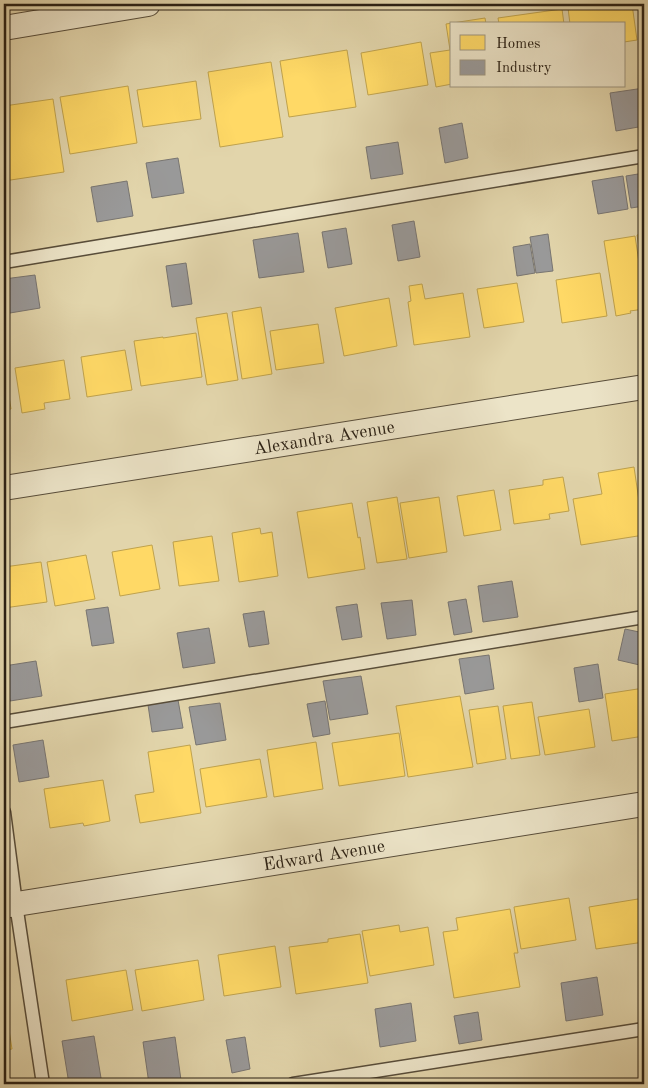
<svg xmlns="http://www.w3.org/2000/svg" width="648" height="1088" font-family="'Old Standard TT',serif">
<rect width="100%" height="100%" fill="#e2d5ab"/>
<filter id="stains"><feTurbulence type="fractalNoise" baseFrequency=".004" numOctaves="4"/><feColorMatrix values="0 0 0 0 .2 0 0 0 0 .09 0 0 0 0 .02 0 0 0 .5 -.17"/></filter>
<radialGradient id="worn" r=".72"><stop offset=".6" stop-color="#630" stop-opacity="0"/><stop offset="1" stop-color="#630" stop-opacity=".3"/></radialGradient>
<!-- homes -->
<path fill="#ffd966" stroke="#bfa24d" d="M 596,4 L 632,4 L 637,40 L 624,42 L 624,24 L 570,24 L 568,8 Z
M 638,4 L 644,4 L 644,40 Z
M 562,9 L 564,24 L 499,24 L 498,18 Z
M 485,18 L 486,24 L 452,24 L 452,84 L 436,87 L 430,53 L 450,50 L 446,24 Z
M 421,42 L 428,85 L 368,95 L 361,53 Z
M 347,50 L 356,107 L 289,117 L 280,61 Z
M 271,62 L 283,137 L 220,147 L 208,72 Z
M 196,81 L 201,119 L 143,127 L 137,90 Z
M 128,86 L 137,143 L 70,154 L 60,97 Z
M 53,99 L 64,172 L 4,181 L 4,106 Z
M 644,234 L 644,278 L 637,235 Z
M 635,236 L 644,295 L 644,309 L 630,311 L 631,313 L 616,316 L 604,241 Z
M 600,273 L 607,316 L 562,323 L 556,280 Z
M 517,283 L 524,322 L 484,328 L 477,289 Z
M 422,284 L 425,299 L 463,293 L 470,337 L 414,345 L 408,302 L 411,301 L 409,286 Z
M 389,298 L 397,346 L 344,356 L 335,308 Z
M 261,307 L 272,374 L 242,379 L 232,312 Z
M 227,313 L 238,380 L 207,385 L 196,318 Z
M 318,324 L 324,363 L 276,370 L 270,331 Z
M 196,333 L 202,377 L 141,386 L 134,341 L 163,337 L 163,338 Z
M 125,350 L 132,390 L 87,397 L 81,357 Z
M 64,360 L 70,399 L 44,403 L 45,409 L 22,413 L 15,368 Z
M 4,363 L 11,409 L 4,410 Z
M 634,467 L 644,535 L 581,545 L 573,499 L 602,494 L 598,473 Z
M 563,477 L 569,511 L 549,514 L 550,519 L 514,524 L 509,490 L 543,485 L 543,480 Z
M 494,490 L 501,530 L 464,536 L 457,496 Z
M 397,497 L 407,559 L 377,563 L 367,502 Z
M 439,497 L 447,552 L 409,558 L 400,503 Z
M 352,503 L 358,538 L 360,537 L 365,569 L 308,578 L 297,512 Z
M 260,528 L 261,534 L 272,532 L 278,576 L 239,582 L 232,533 Z
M 212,536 L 219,581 L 179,586 L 173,542 Z
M 152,545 L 160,589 L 120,596 L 112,552 Z
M 86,555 L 95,599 L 55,606 L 47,562 Z
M 41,562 L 47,602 L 4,608 L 4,567 Z
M 644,688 L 644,736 L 612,741 L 605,694 Z
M 460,696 L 473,767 L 408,777 L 396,706 Z
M 532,702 L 540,755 L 511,759 L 503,706 Z
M 498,706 L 506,759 L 477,764 L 469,710 Z
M 589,709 L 595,747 L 545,755 L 538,717 Z
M 399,733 L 405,776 L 339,786 L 332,743 Z
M 316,742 L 323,789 L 274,797 L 267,750 Z
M 190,745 L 201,813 L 140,823 L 135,795 L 154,792 L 148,752 Z
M 260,759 L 267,797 L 206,807 L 200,769 Z
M 103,780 L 110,821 L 84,826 L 83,823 L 50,828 L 44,789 Z
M 569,898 L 576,940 L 521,949 L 514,907 Z
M 644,898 L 644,942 L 596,949 L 589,907 Z
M 510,909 L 518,953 L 514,953 L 520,987 L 454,998 L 443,932 L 458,930 L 456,918 Z
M 399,925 L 400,932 L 428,927 L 434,965 L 370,976 L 362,931 Z
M 360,934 L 368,983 L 296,994 L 289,947 L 328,942 L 328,939 Z
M 275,946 L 281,987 L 224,996 L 218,955 Z
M 198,960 L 204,1000 L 142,1011 L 135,970 Z
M 126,970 L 133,1010 L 72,1021 L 66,980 Z
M 4,998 L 12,1049 L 4,1050 Z"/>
<!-- industry -->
<path fill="#999" stroke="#787571" d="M 644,88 L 644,126 L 616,131 L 610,93 Z
M 462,123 L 468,158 L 445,163 L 439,128 Z
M 398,142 L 403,174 L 371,179 L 366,147 Z
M 178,158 L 184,193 L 152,198 L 146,163 Z
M 644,173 L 644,206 L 631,208 L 626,176 Z
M 623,176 L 628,209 L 598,214 L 592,181 Z
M 127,181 L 133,216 L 97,222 L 91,187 Z
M 414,221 L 420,257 L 398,261 L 392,225 Z
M 346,228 L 352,264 L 328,268 L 322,232 Z
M 298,233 L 304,272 L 259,278 L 253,240 Z
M 548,234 L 553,271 L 536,273 L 530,237 Z
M 530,244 L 535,273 L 517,276 L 513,247 Z
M 186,263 L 192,304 L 172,307 L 166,266 Z
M 35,275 L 40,308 L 4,314 L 4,279 Z
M 512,581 L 518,617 L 483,622 L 478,586 Z
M 466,599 L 472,632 L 454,635 L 448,602 Z
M 412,600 L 416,635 L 387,639 L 381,603 Z
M 357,604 L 362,637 L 342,640 L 336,607 Z
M 108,607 L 114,643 L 92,646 L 86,610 Z
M 264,611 L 269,644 L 249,647 L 243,614 Z
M 209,628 L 215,663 L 183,668 L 177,633 Z
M 625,629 L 644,633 L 644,666 L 618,660 Z
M 489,655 L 494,689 L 465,694 L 459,659 Z
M 36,661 L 42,696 L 10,701 L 4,666 Z
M 598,664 L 603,698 L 579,702 L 574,668 Z
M 361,676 L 368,714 L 330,720 L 323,681 Z
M 178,700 L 183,728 L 152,732 L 148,705 Z
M 325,701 L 330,734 L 313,737 L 307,704 Z
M 220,703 L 226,740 L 196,745 L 189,707 Z
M 43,740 L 49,777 L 19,782 L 13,745 Z
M 597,977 L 603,1015 L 566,1021 L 561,983 Z
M 411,1003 L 416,1041 L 380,1047 L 375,1009 Z
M 478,1012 L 482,1040 L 459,1044 L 454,1016 Z
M 94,1036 L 102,1084 L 69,1084 L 62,1041 Z
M 175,1037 L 181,1080 L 156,1084 L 149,1084 L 143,1042 Z
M 245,1037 L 250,1069 L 232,1073 L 226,1040 Z"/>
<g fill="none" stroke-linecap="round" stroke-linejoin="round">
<!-- lane casing -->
<g stroke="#584d3a" stroke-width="15">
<path id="lane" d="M 4,262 L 644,156
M 4,722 L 644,617
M 4,812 L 16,904 L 43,1084
M 293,1084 L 644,1029"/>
</g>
<!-- street casing -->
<g stroke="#584d3a" stroke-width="26">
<g id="street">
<path d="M 4,28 L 148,4"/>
<path id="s1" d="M 4,488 L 644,387"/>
<path id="s2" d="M 4,906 L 644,804"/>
</g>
</g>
<!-- lane -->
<use href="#lane" stroke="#ece4c8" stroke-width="12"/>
<!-- street -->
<use href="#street" stroke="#ece4c8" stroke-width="24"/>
</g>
<g text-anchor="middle" stroke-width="5" stroke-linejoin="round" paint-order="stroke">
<!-- street labels -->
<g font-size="18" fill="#2a2014" stroke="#ece4c8">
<text dy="6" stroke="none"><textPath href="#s1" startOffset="324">Alexandra Avenue</textPath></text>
<text dy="6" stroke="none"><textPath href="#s2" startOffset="324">Edward Avenue</textPath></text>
</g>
</g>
<!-- margin -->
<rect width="648" height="1088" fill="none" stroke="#e2d5ab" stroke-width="20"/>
<rect x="5" y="5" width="638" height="1078" fill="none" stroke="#2a2014" stroke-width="2.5"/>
<rect x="10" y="10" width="628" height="1068" fill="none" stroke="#2a2014"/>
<!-- legend -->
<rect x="450" y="22" width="175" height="65" fill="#ece4c8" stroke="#9e9680"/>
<rect x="460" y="35" width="25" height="15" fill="#ffd966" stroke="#9e9680"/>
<text x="496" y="48" font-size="15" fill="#2a2014">Homes</text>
<rect x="460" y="60" width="25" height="15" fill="#999999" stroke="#9e9680"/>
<text x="496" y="72" font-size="15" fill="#2a2014">Industry</text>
<rect width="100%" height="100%" filter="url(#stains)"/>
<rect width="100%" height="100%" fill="url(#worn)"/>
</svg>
